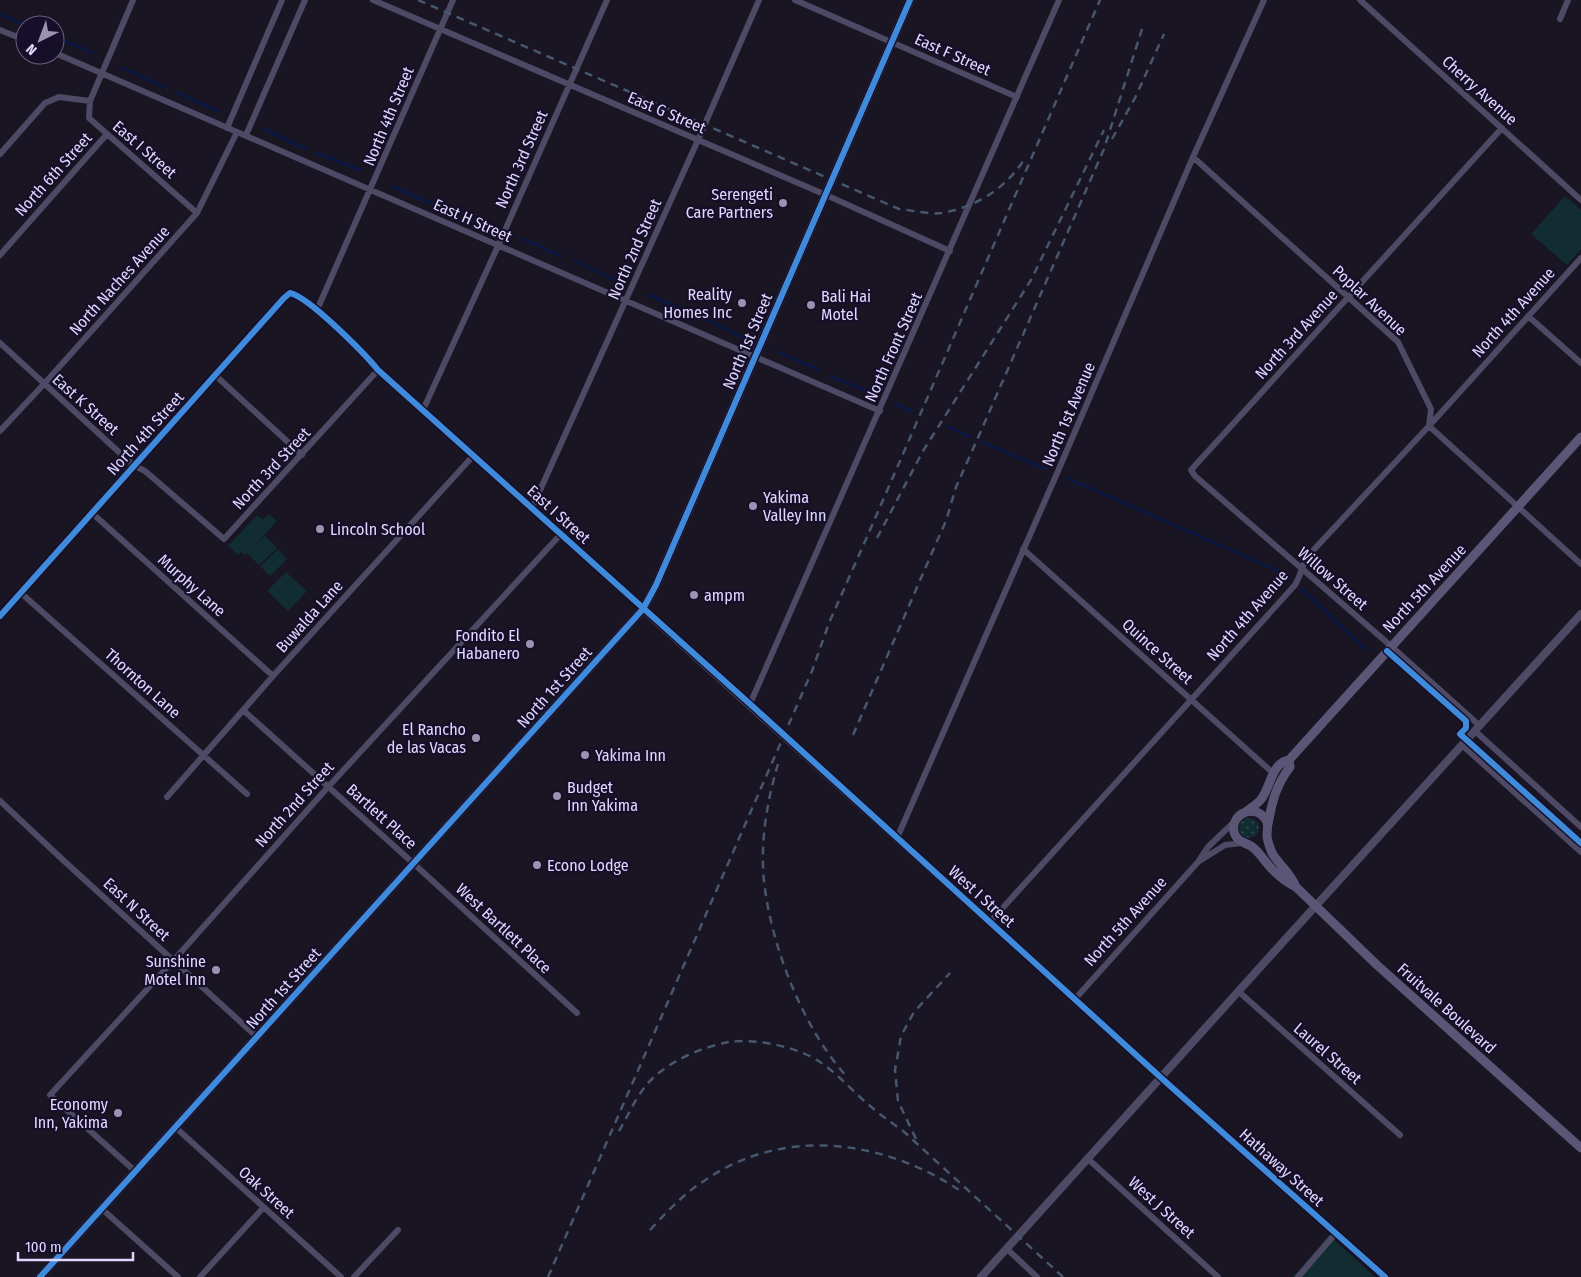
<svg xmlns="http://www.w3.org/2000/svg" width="1581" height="1277" font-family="'Fira Sans Condensed',sans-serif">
<defs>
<pattern id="grass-dots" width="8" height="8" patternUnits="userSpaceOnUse" patternTransform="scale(1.25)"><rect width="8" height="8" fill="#122d32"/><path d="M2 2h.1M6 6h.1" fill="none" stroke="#344b51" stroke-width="1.8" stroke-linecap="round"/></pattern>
</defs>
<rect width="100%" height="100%" fill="#191523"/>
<!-- grass -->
<path fill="url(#grass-dots)" d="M1239 828a10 10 0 1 1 20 0a10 10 0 1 1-20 0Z"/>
<!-- park -->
<path fill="#122d32" d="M 1565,196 L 1581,210 L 1581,249 L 1567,265 L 1531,234 Z
M 269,514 L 277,521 L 255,545 L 265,536 L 277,548 L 259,565 L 247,553 L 245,555 L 241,552 L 238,555 L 228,546 L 257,515 L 263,520 Z
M 278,549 L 287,559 L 270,576 L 260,566 Z
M 286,572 L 307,591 L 288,611 L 267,591 Z
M 1329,1235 L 1375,1277 L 1293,1277 Z"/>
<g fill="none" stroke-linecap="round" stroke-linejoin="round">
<!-- stream -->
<path stroke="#091846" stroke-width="2.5" d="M 0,14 L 25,25
M 55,36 L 92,53
M 123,68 L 164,87
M 176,92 L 218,111
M 264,129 L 306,149
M 317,153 L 360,170
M 392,186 L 435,205
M 446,208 L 486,224
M 523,239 L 561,256
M 574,260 L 617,281
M 649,295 L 692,314
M 703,318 L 743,338
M 779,352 L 819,370
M 831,376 L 873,394
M 894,403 L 913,412
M 947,426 L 970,437
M 982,442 L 1045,469
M 1067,478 L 1276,570 L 1290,579
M 1301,588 L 1366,650"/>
<!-- minor -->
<path stroke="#4e4964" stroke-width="6" d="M 133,0 L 90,101 L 89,118 L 197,213
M 373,0 L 826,195 L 950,251
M 795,0 L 1017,97
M 1360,0 L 1581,200
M 1560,19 L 1568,0
M 0,30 L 25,40
M 55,53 L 880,411
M 227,128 L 282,0
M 246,135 L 305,0
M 0,154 L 45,103 L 59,97 L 90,101
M 1193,157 L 1398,342 L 1431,409 L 1429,426 L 1581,564
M 0,255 L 107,134
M 317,310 L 453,0
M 1528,316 L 1581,363
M 0,343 L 133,465 L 145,471 L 224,539 L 378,370
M 215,375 L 302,455
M 423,410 L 498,246 L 607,0
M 0,431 L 44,384 L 197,213 L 237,132
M 532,508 L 698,140 L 759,0
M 92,513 L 273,676
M 1023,549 L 1273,773
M 21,593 L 247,794
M 0,616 L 133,465 L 290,293 C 309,297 365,354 378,370 L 643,609
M 750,704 L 1059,0
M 243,710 L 413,863 L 577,1013
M 1480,726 L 1391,646 L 1195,476 L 1191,470 L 1502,128
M 1475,731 L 1581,827
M 1463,746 L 1581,852
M 167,797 L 273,676 L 473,456
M 0,801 L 63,860 L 257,1037
M 1235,821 L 1208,847 L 1198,862 L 1075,999 L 1385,1277
M 897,838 L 1058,471 L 1193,157 L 1264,0
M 1201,860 L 1225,845 L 1242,843
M 990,922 L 1295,585 C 1301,575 1302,565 1308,556 L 1429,426 L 1581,258
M 1238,991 L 1400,1135
M 175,1127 L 341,1277
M 1087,1158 L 1218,1277
M 135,1171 L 50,1095 L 173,961 L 328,787 L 561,534
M 102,1209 L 178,1277
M 1007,1249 L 1037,1277
M 200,1277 L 263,1208
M 354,1277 L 398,1230
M 1298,1277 L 1336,1233"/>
<!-- tertiary -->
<path stroke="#4e4964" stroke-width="8" d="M 643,609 L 1075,999
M 981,1277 L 1282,943 L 1581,614"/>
<!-- secondary -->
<path stroke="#5b5676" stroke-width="9" d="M 1247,811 C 1252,807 1259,803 1262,798 C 1271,785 1272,763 1289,760 L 1581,437
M 1268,824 C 1272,802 1276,785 1290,767 L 1289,760
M 1296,887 C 1291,873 1279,865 1272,853 C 1270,848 1267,840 1267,835 C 1267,829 1269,825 1266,820 C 1256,803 1230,813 1234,832 C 1237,842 1244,842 1251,846 C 1260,852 1266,864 1274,871 C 1281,878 1288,883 1296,887 L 1377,965 L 1581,1148
M 40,1277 L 643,609 L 656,585 L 910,0"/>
<!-- rail -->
<path stroke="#47576e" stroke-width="2.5" stroke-dasharray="8 6" stroke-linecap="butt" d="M 418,0 L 899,209 C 912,210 929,215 942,213 C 976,207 1007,188 1025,158
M 1112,139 L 1135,98 L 1164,34
M 877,538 L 923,451 L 1031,280 L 1104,130
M 853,735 L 934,548 L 946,521 L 956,487 L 977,440 L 1104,149 L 1142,29
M 778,764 C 767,801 760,842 764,881 C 771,946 803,1029 848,1078
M 619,1131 C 629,1114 637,1094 651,1080 C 671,1060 702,1047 729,1042 C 756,1038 798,1047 820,1062 C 835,1072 847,1085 860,1097 C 873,1109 887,1120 902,1130 L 1063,1277
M 916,1139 L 898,1101 L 895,1070 L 901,1036 L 914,1012 L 950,973
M 650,1230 C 667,1212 683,1194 704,1181 C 784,1125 885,1140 962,1192
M 548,1277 L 812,671 L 829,623 L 870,530 L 1100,0"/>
<!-- cycleway casing -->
<g stroke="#160f29" stroke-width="9">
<path id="cycleway" d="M 0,616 L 284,298 L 290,293 C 309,297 365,354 378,370 L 750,704 L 1168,1084 L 1385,1277
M 1387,651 L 1466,721 L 1466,728 L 1460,734 L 1581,843
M 40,1277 L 643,609 L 656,585 L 910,0"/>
</g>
<!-- cycleway -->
<use href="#cycleway" stroke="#408adc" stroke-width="6"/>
</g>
<!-- markers -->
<g fill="#9a93b2" stroke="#160f29" stroke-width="2">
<circle cx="783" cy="203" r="5"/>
<circle cx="742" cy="303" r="5"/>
<circle cx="811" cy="305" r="5"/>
<circle cx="753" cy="506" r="5"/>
<circle cx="320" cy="529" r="5"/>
<circle cx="694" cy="595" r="5"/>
<circle cx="530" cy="644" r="5"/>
<circle cx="476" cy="738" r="5"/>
<circle cx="585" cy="755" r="5"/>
<circle cx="557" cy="796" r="5"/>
<circle cx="537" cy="865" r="5"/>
<circle cx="216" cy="970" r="5"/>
<circle cx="118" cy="1113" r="5"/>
</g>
<g text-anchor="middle" stroke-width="4.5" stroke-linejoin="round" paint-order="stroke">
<!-- street labels -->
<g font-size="16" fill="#e0d7ff" stroke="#160f29">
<text transform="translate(953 54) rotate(24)" y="6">East F Street</text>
<text transform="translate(1480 90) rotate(42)" y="6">Cherry Avenue</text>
<text transform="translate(667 112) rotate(23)" y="6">East G Street</text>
<text transform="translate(388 116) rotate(-67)" y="6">North 4th Street</text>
<text transform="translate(145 149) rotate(41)" y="6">East I Street</text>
<text transform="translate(521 159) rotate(-66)" y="6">North 3rd Street</text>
<text transform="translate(53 174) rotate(-48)" y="6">North 6th Street</text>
<text transform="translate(473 220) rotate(24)" y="6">East H Street</text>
<text transform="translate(634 249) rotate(-66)" y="6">North 2nd Street</text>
<text transform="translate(119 280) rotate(-48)" y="6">North Naches Avenue</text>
<text transform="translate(1370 300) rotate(43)" y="6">Poplar Avenue</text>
<text transform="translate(1513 312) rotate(-48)" y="6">North 4th Avenue</text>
<text transform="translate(1296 334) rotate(-48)" y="6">North 3rd Avenue</text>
<text transform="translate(747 341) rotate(-67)" y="6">North 1st Street</text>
<text transform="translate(893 347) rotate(-66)" y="6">North Front Street</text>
<text transform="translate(86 404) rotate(42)" y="6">East K Street</text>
<text transform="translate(1068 414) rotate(-67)" y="6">North 1st Avenue</text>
<text transform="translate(145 433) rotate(-48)" y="6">North 4th Street</text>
<text transform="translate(271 468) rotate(-47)" y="6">North 3rd Street</text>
<text transform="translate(559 514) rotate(42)" y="6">East I Street</text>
<text transform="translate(1333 578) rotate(41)" y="6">Willow Street</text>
<text transform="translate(192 585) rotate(42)" y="6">Murphy Lane</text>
<text transform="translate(1424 588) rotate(-47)" y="6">North 5th Avenue</text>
<text transform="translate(1247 615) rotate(-49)" y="6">North 4th Avenue</text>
<text transform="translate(309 616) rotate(-48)" y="6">Buwalda Lane</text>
<text transform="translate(1158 651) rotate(42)" y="6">Quince Street</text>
<text transform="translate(143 683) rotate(42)" y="6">Thornton Lane</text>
<text transform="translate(554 687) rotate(-48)" y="6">North 1st Street</text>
<text transform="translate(294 804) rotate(-48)" y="6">North 2nd Street</text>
<text transform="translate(382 816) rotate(42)" y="6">Bartlett Place</text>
<text transform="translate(982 896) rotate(42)" y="6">West I Street</text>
<text transform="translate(137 909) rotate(43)" y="6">East N Street</text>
<text transform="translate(1125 921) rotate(-48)" y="6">North 5th Avenue</text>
<text transform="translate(504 928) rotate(43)" y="6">West Bartlett Place</text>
<text transform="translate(283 988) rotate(-48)" y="6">North 1st Street</text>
<text transform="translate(1447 1008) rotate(42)" y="6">Fruitvale Boulevard</text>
<text transform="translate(1328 1053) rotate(41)" y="6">Laurel Street</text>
<text transform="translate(1282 1167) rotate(42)" y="6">Hathaway Street</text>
<text transform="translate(267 1192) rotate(42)" y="6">Oak Street</text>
<text transform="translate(1162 1207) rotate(42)" y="6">West J Street</text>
</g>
<!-- poi labels -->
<g font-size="16" fill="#e0d7ff" stroke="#160f29" text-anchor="start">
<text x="773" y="200" text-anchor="end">Serengeti<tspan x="773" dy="18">Care Partners</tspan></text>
<text x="732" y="300" text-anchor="end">Reality<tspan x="732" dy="18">Homes Inc</tspan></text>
<text x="821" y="302">Bali Hai<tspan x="821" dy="18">Motel</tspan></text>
<text x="763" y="503">Yakima<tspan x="763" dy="18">Valley Inn</tspan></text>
<text x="330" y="535">Lincoln School</text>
<text x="704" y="601">ampm</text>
<text x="520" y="641" text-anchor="end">Fondito El<tspan x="520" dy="18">Habanero</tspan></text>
<text x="466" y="735" text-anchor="end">El Rancho<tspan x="466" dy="18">de las Vacas</tspan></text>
<text x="595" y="761">Yakima Inn</text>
<text x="567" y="793">Budget<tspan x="567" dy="18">Inn Yakima</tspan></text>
<text x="547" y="871">Econo Lodge</text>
<text x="206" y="967" text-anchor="end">Sunshine<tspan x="206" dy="18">Motel Inn</tspan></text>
<text x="108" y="1110" text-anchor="end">Economy<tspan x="108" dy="18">Inn, Yakima</tspan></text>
</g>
</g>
<!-- north arrow -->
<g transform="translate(40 40) rotate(222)"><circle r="24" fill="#160f29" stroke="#675f7f"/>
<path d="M0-4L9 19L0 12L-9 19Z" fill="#9a93b2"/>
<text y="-8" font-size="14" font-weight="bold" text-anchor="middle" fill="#e0d7ff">N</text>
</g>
<!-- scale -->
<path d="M18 1252v8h115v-8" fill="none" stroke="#e0d7ff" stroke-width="2.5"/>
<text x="25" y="1252" font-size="15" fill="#e0d7ff" stroke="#160f29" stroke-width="4" paint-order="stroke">100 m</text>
</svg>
